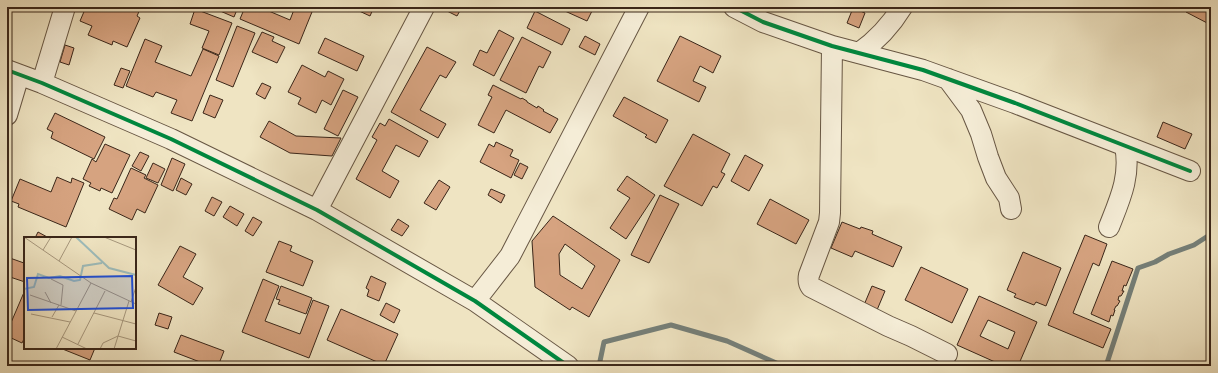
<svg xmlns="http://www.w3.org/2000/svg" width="1218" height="373" font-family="'Gentium Book Plus',serif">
<rect width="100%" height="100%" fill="#efe4c2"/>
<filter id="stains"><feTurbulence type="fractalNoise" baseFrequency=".005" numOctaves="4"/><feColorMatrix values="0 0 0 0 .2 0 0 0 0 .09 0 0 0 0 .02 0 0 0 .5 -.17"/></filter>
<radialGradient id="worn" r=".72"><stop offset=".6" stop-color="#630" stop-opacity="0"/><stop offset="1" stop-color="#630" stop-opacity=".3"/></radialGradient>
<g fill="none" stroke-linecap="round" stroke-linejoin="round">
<!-- stream -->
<path stroke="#75807a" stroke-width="5" d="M 599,366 L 604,342 L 671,325 L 727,341 L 783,366
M 1106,366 L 1138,268 L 1155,262 L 1169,254 L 1194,245 L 1211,234"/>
</g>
<!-- building -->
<path fill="#d6a380" stroke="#3a2619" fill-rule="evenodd" d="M 86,7 L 141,7 L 137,16 L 140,18 L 127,47 L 113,41 L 112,45 L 88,35 L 92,26 L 80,21 Z
M 211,7 L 238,7 L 234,17 Z
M 245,7 L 265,7 L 264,9 L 290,20 L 295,7 L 314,7 L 299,44 L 240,19 Z
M 359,7 L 374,7 L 370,16 L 357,10 Z
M 443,7 L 462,7 L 457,16 L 443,9 Z
M 556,7 L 591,7 L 590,9 L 592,11 L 587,21 Z
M 1189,7 L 1211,7 L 1211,25 L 1186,12 Z
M 853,8 L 865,13 L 859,28 L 847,23 Z
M 195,9 L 232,23 L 219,55 L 202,48 L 209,31 L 190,24 Z
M 535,11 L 570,29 L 562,45 L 527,28 Z
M 237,26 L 255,33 L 233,87 L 216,80 Z
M 499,30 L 514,38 L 494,76 L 473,65 L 480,50 L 487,53 Z
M 262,32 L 274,37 L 272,41 L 285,47 L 277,63 L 252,52 Z
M 585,36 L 600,44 L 595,55 L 579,47 Z
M 680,36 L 721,56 L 713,73 L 700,66 L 693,81 L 706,87 L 699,102 L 657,81 Z
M 522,37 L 551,52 L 543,68 L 539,66 L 526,93 L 500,80 Z
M 325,38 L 364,56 L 357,71 L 318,53 Z
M 145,39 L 162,46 L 155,62 L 191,76 L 203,49 L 219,56 L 192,121 L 171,113 L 177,100 L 156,92 L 153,97 L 126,86 Z
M 65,45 L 74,48 L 69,65 L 60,62 Z
M 427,47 L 456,62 L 446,78 L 440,75 L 420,110 L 446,124 L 438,138 L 391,112 Z
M 302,65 L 325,77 L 328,71 L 344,79 L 331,105 L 322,100 L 316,113 L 298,104 L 301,98 L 288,92 Z
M 121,68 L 130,71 L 123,88 L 114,85 Z
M 262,83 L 271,87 L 265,99 L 256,94 Z
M 493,85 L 521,99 L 522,98 L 527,101 L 527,102 L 537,108 L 538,106 L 544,110 L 543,111 L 558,119 L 550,133 L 506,110 L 494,133 L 478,125 L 492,97 L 488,95 Z
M 343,90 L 358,97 L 338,136 L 324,129 Z
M 210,95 L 223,100 L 215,118 L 203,113 Z
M 624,97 L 668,120 L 656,143 L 645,137 L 647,135 L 613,116 Z
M 55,113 L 105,137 L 94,159 L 51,138 L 53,132 L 47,129 Z
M 389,119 L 428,141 L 419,157 L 396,145 L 382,171 L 399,181 L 390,198 L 356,179 L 377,140 L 372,137 L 380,123 L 385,126 Z
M 269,121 L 296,136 L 341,138 L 332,156 L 290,153 L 260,137 Z
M 1163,122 L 1192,134 L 1185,149 L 1157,137 Z
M 693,134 L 730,154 L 721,172 L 725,174 L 717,188 L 713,186 L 702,206 L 664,186 Z
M 496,142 L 513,150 L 510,156 L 519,160 L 511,178 L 480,162 L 489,144 L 494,147 Z
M 105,144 L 130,155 L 112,193 L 101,188 L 100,191 L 89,186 L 91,183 L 83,179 L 92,159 L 96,162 Z
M 140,152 L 149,156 L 141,171 L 132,166 Z
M 745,155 L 763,165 L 749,191 L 731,181 Z
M 172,158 L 185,164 L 173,191 L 161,185 Z
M 153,163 L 165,169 L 158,183 L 146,178 Z
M 520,163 L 528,167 L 522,179 L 514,175 Z
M 131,168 L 146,175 L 144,178 L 158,185 L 145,213 L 137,209 L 132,220 L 109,209 L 114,198 L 117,199 Z
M 627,176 L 655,195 L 626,239 L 610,228 L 630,198 L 617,190 Z
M 57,177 L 71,183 L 72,178 L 84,183 L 66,227 L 18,207 L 19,204 L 11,201 L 20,179 L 51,192 Z
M 181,178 L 192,184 L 186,195 L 176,190 Z
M 439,180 L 450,187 L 436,210 L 424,203 Z
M 491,189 L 505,195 L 501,203 L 488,195 Z
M 660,195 L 679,204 L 649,263 L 631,255 Z
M 212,197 L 222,202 L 214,216 L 205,211 Z
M 770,199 L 809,220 L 796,244 L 757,224 Z
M 230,206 L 244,214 L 237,226 L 223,217 Z
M 553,216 L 620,260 L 589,317 L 572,307 L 570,310 L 535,287 L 532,241 ZM 565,244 L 595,266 L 582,289 L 560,275 L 559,254 Z
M 253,217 L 262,222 L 253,236 L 245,231 Z
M 398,219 L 409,226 L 402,236 L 391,230 Z
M 842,222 L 860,229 L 861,227 L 873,231 L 872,234 L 902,247 L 893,267 L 855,251 L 852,257 L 831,248 Z
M 38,232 L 49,238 L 35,238 Z
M 1085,235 L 1107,244 L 1099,266 L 1093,263 L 1073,313 L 1111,329 L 1103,348 L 1048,325 Z
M 279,241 L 292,246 L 290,251 L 313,261 L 303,286 L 266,272 Z
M 180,246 L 196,254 L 183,277 L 203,288 L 193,305 L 158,285 Z
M 1023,252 L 1061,268 L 1046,306 L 1036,302 L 1034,305 L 1014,297 L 1016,294 L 1007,290 Z
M 7,257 L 24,263 L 25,261 L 25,282 L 7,276 Z
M 1112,261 L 1133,269 L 1126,286 L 1124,285 L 1122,291 L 1124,291 L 1121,296 L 1119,296 L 1118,300 L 1120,301 L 1117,306 L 1116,306 L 1114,310 L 1115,310 L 1113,316 L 1111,315 L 1109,322 L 1091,314 Z
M 921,267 L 968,289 L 952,323 L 905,300 Z
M 371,276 L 386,283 L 379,301 L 367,296 L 369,290 L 366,288 Z
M 263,279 L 279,286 L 265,321 L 300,334 L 313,300 L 329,306 L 309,358 L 242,332 Z
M 281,286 L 312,298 L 306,314 L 278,304 L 280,300 L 276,299 Z
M 872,286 L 885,291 L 877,310 L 864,305 Z
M 25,290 L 25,337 L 22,343 L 7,336 L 7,332 Z
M 979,296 L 1037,322 L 1018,366 L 1004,366 L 957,345 ZM 988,320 L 1015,332 L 1008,349 L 980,336 Z
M 386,303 L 400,310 L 394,323 L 380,315 Z
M 341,309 L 398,334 L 384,365 L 327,340 Z
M 159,313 L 172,317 L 168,329 L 155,325 Z
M 181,335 L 224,351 L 218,366 L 199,366 L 200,362 L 174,352 Z
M 60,348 L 95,348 L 90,360 Z"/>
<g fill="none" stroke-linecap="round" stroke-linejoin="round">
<!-- minor casing -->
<g stroke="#675643" stroke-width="22">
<path id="minor" d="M 734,7 L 763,22 L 832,46 L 923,70 L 1015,103 L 1190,171
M 832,46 L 830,213 L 829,222 L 809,275 C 808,280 808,283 811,287 L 888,326 L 911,336 L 947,354
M 859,53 C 876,41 891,25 902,7
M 7,70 L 42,83 L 171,139 L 317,210 L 475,301 L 568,366
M 948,79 L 971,110 L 981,134 L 988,157 L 996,178 L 1009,198 L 1011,209
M 42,83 L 65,7
M 7,115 L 19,75
M 317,210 L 424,7
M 1109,227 C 1120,199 1131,176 1125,146
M 475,301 L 510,256 L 639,7"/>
</g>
<!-- minor -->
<use href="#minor" stroke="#f5edd7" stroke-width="20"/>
<!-- cycleway casing -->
<g stroke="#f5edd7" stroke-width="6">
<path id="cycleway" d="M 734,7 L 763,22 L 832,46 L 923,70 L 1015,103 L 1190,171
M 7,70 L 42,83 L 171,139 L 317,210 L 475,301 L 568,366"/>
</g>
<!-- cycleway -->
<use href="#cycleway" stroke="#00873e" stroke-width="4"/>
</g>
<!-- overview -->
<g transform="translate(24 237)">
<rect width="112" height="112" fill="#efe4c2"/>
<path fill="none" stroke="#9dbcbb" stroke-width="2" d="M 52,0 L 85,31 L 112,38M 0,52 L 10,50 L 14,37 L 25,41 L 36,39 L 50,44 L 56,43 L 59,29 L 78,26"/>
<path fill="none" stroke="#a7987e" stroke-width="1" d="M 0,0 L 67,46 L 112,67M 80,0 L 112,13M 19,13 L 27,0M 35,24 L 48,0M 27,42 L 39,48 L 37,68M 21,55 L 27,66M 6,58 L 52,74M 107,65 L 112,50M 70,76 L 112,87M 7,77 L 46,85M 28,80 L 35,68M 38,100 L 63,112M 54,107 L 81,54M 32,112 L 67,46M 76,112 L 79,106 L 94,99 L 112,104M 90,112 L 105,64"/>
<path fill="#1d4ed8" fill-opacity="0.15" stroke="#1d4ed8" stroke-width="2" d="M 108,39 L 109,71 L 4,73 L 3,41 Z"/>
<rect width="112" height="112" fill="none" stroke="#3a2619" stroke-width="2"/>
</g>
<!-- margin -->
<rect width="1218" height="373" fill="none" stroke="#efe4c2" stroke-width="24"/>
<rect x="8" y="8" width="1202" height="357" fill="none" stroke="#3a2619" stroke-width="2"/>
<rect x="12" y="12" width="1194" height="349" fill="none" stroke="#3a2619"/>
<rect width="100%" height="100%" filter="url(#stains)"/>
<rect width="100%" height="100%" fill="url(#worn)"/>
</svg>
